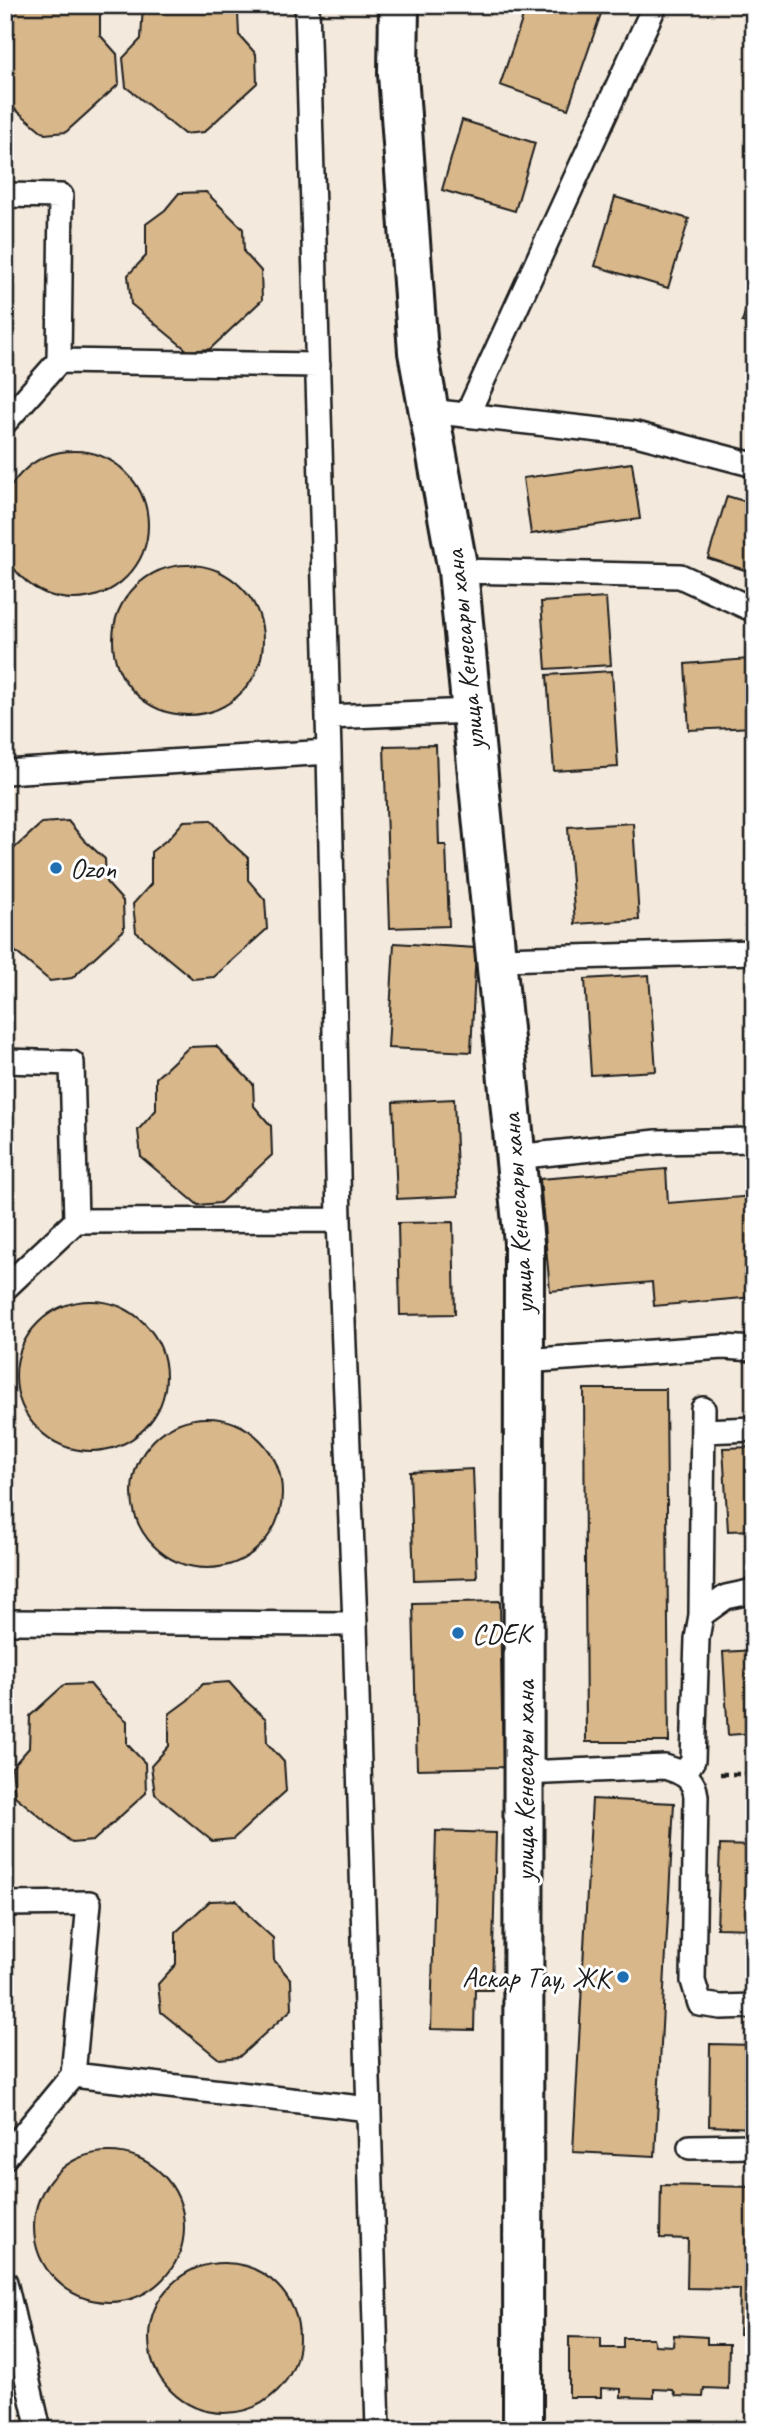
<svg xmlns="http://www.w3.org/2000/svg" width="759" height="2435" font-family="Caveat,sans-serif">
<rect width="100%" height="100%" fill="#f3e9dc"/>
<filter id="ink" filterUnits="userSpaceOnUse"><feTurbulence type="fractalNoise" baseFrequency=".0143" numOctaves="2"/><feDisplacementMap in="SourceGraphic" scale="14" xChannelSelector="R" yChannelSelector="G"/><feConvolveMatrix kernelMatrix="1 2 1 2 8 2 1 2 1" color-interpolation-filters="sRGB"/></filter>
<g filter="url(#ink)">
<!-- building -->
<path fill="#d8b78b" stroke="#1c1c1c" stroke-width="2" d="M 5,5 L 92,5 L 100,12 L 100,35 L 117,54 L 119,84 L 66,132 L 45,134 L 5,101 Z
M 143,5 L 230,5 L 238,12 L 239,35 L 256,54 L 257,83 L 204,132 L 184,134 L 126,87 L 123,58 L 141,39 Z
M 527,5 L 604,5 L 568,109 L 500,85 Z
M 462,120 L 535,143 L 515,211 L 442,190 Z
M 206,192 L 243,229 L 244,252 L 261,271 L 262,300 L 210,349 L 188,351 L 131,304 L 128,275 L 146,256 L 146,224 L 165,210 L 179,193 Z
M 615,197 L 689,219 L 668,288 L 595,266 Z
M 754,283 L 754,325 L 742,322 Z
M0 525a74 74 0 1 1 148 0a74 74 0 1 1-148 0Z
M 632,463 L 640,519 L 531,534 L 523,478 Z
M 727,496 L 754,504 L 754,573 L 708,558 Z
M113 640a75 75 0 1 1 150 0a75 75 0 1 1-150 0Z
M 606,598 L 611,665 L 546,669 L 541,602 Z
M 749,659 L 754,727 L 689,730 L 685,664 Z
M 612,671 L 618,767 L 554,771 L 547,675 Z
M 436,745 L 439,845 L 446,845 L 449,926 L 390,928 L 384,746 Z
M 211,820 L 227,839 L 248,858 L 248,880 L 265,900 L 267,929 L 214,977 L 193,979 L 136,932 L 133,904 L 151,884 L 151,852 L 169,838 L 184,821 Z
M 68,821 L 84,840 L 105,859 L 106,882 L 123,901 L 124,930 L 72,978 L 50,981 L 5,943 L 5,888 L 8,886 L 8,854 L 42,823 Z
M 633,823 L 639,920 L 575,924 L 568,827 Z
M 394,943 L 476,948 L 471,1052 L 388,1048 Z
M 649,975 L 656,1071 L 591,1075 L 585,979 Z
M 216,1046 L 253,1084 L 254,1106 L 271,1126 L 272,1155 L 220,1203 L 198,1205 L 141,1157 L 138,1130 L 156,1110 L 156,1078 L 189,1047 Z
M 454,1099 L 458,1196 L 397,1199 L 393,1102 Z
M 666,1169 L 668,1203 L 754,1196 L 754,1297 L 654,1306 L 652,1282 L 550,1291 L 540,1179 Z
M 453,1222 L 455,1314 L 400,1315 L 398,1223 Z
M16 1376a75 75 0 1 1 150 0a75 75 0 1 1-150 0Z
M 584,1389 L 666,1389 L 669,1742 L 586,1742 Z
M132 1493a75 75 0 1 1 150 0a75 75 0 1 1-150 0Z
M 754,1447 L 754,1530 L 728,1531 L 723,1448 Z
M 473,1469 L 477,1578 L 414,1580 L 410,1472 Z
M 500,1601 L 503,1767 L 417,1769 L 413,1603 Z
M 754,1650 L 754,1733 L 728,1735 L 723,1652 Z
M 229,1682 L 246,1701 L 266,1719 L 267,1743 L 284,1762 L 286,1791 L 233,1839 L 212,1841 L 155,1794 L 151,1766 L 169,1746 L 169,1714 L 188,1700 L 203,1684 Z
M 90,1684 L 106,1703 L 127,1721 L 127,1744 L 145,1763 L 146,1793 L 93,1841 L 72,1843 L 15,1796 L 12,1767 L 29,1748 L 30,1716 L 64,1685 Z
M 592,1799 L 674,1803 L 655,2156 L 573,2152 Z
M 436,1831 L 496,1833 L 492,1990 L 475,1990 L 474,2030 L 431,2029 Z
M 720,1845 L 754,1846 L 754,1929 L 717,1928 Z
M 236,1900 L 252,1919 L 273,1938 L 274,1960 L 291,1980 L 292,2009 L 239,2057 L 219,2059 L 161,2012 L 158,1984 L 176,1964 L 176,1932 L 210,1901 Z
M 710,2044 L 754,2045 L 754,2128 L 709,2126 Z
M34 2227a75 75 0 1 1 150 0a75 75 0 1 1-150 0Z
M 661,2185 L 754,2187 L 754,2335 L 739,2334 L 740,2289 L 687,2288 L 688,2239 L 660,2238 Z
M149 2338a75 75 0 1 1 150 0a75 75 0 1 1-150 0Z
M 674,2335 L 707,2337 L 707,2344 L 729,2344 L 728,2389 L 704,2388 L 703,2397 L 676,2396 L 673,2390 L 654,2389 L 654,2398 L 621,2397 L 621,2389 L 601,2388 L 601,2397 L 569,2397 L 569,2337 L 601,2338 L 601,2348 L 623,2348 L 623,2338 L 653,2338 L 655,2345 L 673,2346 Z"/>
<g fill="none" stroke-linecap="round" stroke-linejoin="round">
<!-- service casing -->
<g stroke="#1c1c1c" stroke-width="28">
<path id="service" d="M 307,5 L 329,752 L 339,1220 L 355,1624 L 378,2430
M 5,195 L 61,196 L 59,361 L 5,422
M 59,361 L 318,365
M 429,411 L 636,434 L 754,465
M 467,415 L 655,5
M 458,571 L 680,576 L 754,610
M 328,717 L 471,711
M 5,772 L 329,752
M 496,959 L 754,952
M 5,1061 L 72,1063 L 76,1221 L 5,1288
M 515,1157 L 657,1142 L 754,1140
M 76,1221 L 339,1220
M 524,1361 L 723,1347 L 754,1349
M 703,1431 L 754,1429
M 701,1615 L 703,1409
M 5,1622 L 355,1624
M 524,1773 L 665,1767 C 681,1772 694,1777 696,1796 L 693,1981 L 700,2004 L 721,2007 L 754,2006
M 684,1774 L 693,1760 L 697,1639 L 701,1615 L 726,1597 L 754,1591
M 5,1904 L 89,1903 L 73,2075 L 5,2157
M 73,2075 L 369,2109
M 690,2147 L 754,2146
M 5,2282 L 39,2430"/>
</g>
<!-- tertiary casing -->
<g stroke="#1c1c1c" stroke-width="44">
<path id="tertiary" d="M 399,5 L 398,74 L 418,352 L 458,571 L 524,1243 L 523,2430"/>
</g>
<!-- path -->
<path stroke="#1c1c1c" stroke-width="4.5" stroke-dasharray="7 5" stroke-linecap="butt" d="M 720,1774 L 754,1774"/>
<!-- service -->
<use href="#service" stroke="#fff" stroke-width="23"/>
<!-- tertiary -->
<use href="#tertiary" stroke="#fff" stroke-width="38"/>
</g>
</g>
<!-- markers -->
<g fill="#1f6fb2" stroke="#fff" stroke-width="2.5">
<circle cx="56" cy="868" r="7"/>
<circle cx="458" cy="1633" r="7"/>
<circle cx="623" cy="1977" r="7"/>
</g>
<g text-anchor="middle" stroke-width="6" stroke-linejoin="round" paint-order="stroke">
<!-- street labels -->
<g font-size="28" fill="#1c1c1c" stroke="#fff">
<text transform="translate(464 650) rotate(-96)" y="10">улица Кенесары хана</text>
<text transform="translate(517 1214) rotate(-94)" y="10">улица Кенесары хана</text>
<text transform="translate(524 1781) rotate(-90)" y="10">улица Кенесары хана</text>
</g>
<!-- poi labels -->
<g font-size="28" fill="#1c1c1c" stroke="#fff" text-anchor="start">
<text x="70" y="878">Ozon</text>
<text x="472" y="1643">CDEK</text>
<text x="609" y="1987" text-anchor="end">Аскар Тау, ЖК</text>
</g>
</g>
<!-- margin -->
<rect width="759" height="2435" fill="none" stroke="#fff" stroke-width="28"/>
<rect x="14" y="14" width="731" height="2407" fill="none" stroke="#1c1c1c" stroke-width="2.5" filter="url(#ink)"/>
</svg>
